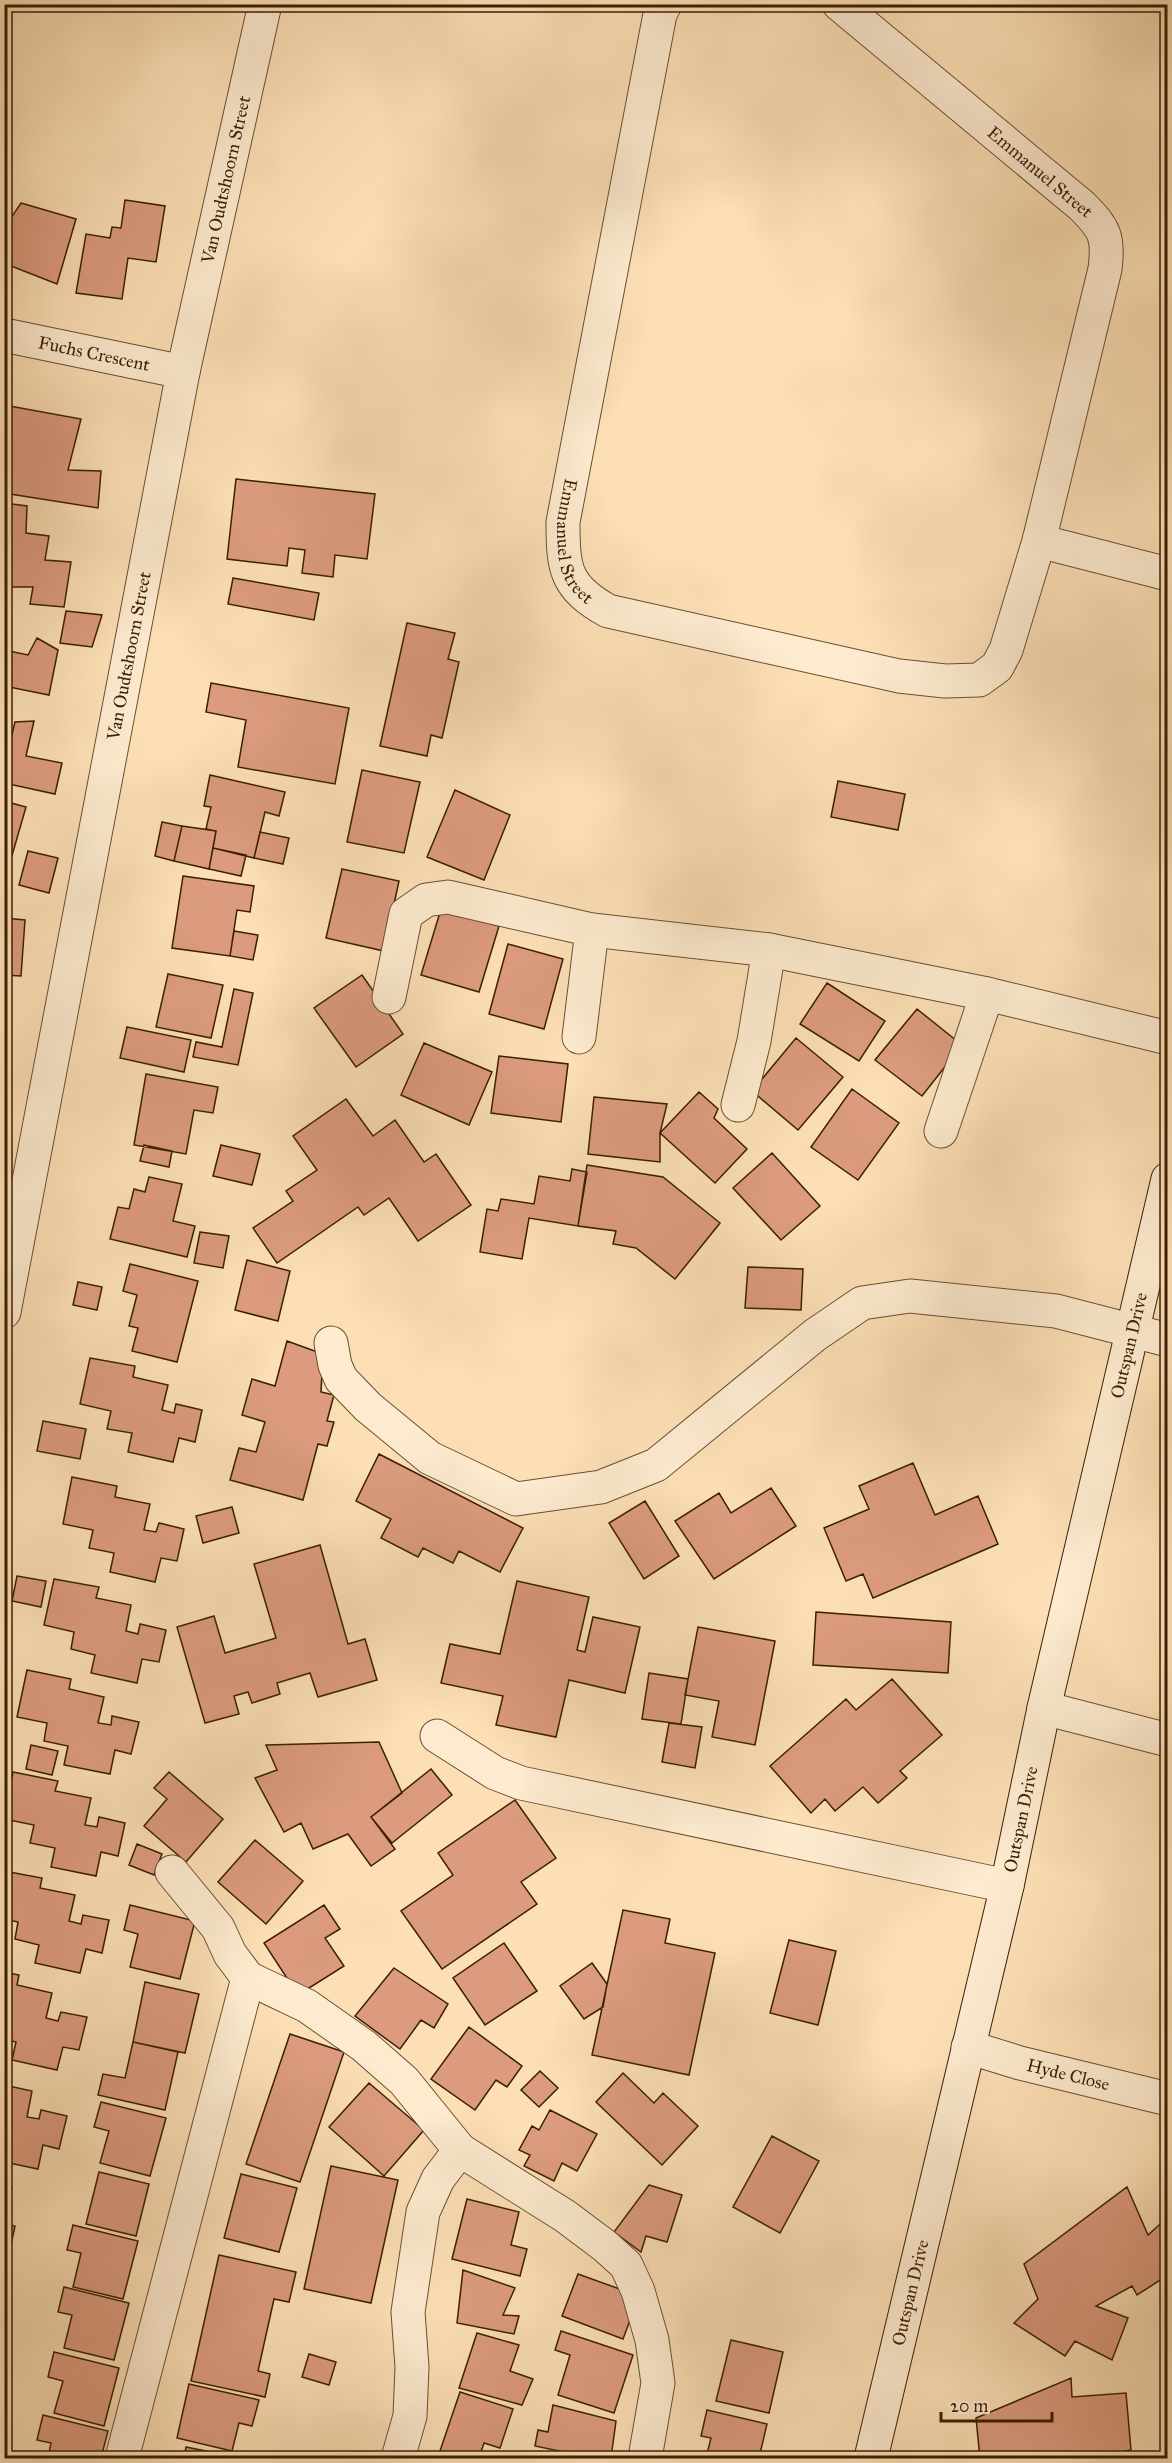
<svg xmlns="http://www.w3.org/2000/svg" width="1172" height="2463" font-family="'IM FELL Great Primer',serif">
<rect width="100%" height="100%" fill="#fcdfb5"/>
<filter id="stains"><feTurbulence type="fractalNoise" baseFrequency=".00333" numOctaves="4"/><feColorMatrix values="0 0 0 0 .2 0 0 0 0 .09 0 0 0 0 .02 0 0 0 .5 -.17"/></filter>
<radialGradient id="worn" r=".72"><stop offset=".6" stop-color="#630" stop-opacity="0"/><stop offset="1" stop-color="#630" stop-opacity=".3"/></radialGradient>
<!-- building -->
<path fill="#dc9b7e" stroke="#3a1f03" stroke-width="1.5" d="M 125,200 L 165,206 L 156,262 L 128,258 L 122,299 L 76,293 L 86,234 L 110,238 L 112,227 L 121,228 Z
M 21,203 L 76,219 L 57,284 L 6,264 L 8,255 L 4,254 L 4,224 L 7,224 Z
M 4,405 L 81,419 L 68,470 L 101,471 L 98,508 L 4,493 Z
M 236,479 L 375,494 L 367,559 L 335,555 L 333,577 L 302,573 L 305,550 L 289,548 L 287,566 L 227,559 Z
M 4,503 L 27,506 L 26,533 L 49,536 L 45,560 L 71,562 L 64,607 L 30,604 L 33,587 L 4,587 Z
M 233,578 L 319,593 L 314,620 L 228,604 Z
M 66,611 L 102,615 L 92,647 L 60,643 Z
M 407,623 L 455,633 L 448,659 L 459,662 L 442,738 L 431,735 L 427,756 L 380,746 Z
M 37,638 L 58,650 L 49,695 L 4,686 L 4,650 L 28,655 Z
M 211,683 L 349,708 L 335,784 L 238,767 L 246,720 L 206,712 Z
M 34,721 L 26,756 L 62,763 L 55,794 L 4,783 L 4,768 L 15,722 Z
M 362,770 L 420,782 L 404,853 L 347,842 Z
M 210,775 L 285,792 L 279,816 L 265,812 L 254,858 L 213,848 L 216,831 L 206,829 L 211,807 L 204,806 Z
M 838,781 L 905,794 L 898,830 L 831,817 Z
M 455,790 L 510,815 L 484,880 L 427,857 Z
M 4,801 L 26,807 L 9,866 L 4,865 Z
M 162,822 L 182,826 L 174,861 L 155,856 Z
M 182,826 L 216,831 L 209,869 L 174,861 Z
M 260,832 L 289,838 L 283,864 L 254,858 Z
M 213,848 L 246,855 L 241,876 L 209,869 Z
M 28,851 L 58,858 L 49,893 L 19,885 Z
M 342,869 L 399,881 L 384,951 L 326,938 Z
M 183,876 L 254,886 L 250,912 L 237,910 L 230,956 L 172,948 Z
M 441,909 L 499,926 L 479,992 L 421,975 Z
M 4,918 L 25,920 L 21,976 L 4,975 Z
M 234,931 L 258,935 L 253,960 L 230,956 Z
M 508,944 L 563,959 L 544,1029 L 489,1014 Z
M 168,974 L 223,985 L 211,1038 L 156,1027 Z
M 362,975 L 403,1034 L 356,1067 L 314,1008 Z
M 827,983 L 885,1021 L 859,1061 L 800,1024 Z
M 234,989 L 253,993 L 238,1065 L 193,1057 L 196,1042 L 222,1047 Z
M 917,1009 L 962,1045 L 922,1096 L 875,1060 Z
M 127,1027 L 191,1040 L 184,1072 L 120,1058 Z
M 796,1038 L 843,1077 L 798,1130 L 752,1091 Z
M 424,1043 L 492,1072 L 469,1125 L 401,1095 Z
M 499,1056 L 568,1064 L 561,1122 L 491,1113 Z
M 146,1074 L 218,1087 L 213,1113 L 194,1110 L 186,1154 L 134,1145 Z
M 852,1089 L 899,1123 L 858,1180 L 811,1147 Z
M 699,1092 L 718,1109 L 714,1118 L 747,1149 L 715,1183 L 660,1133 Z
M 594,1097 L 667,1104 L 660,1133 L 660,1162 L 588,1154 Z
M 346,1099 L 373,1136 L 395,1120 L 424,1162 L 436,1154 L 471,1205 L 418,1241 L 389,1198 L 364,1215 L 358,1207 L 277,1263 L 253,1228 L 293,1201 L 286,1191 L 317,1170 L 293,1136 Z
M 144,1145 L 172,1151 L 169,1167 L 140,1161 Z
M 221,1145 L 260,1154 L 252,1185 L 213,1176 Z
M 772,1153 L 820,1206 L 781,1240 L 733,1188 Z
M 587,1165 L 663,1177 L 720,1223 L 675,1279 L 636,1248 L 613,1244 L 616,1231 L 578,1226 Z
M 572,1169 L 587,1172 L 578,1226 L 529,1218 L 522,1259 L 480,1252 L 487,1209 L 498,1211 L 501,1199 L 534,1204 L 539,1176 L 570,1181 Z
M 149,1177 L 182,1184 L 173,1221 L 195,1226 L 187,1257 L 110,1239 L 118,1207 L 129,1209 L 134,1189 L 145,1192 Z
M 200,1232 L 229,1236 L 223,1268 L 194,1263 Z
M 247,1260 L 290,1271 L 278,1321 L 235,1310 Z
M 130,1264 L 198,1281 L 177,1362 L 132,1351 L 138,1328 L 129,1326 L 137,1295 L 123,1291 Z
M 748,1267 L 803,1269 L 801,1310 L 745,1308 Z
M 78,1282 L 102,1287 L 97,1310 L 73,1305 Z
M 287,1341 L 323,1354 L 321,1392 L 334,1395 L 327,1421 L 334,1422 L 327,1446 L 318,1444 L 303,1500 L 230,1480 L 239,1448 L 256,1452 L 265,1422 L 242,1415 L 252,1379 L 275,1386 Z
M 90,1358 L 135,1366 L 133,1377 L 168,1385 L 162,1410 L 174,1413 L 176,1404 L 202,1410 L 195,1442 L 179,1438 L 173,1462 L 128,1452 L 132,1433 L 107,1429 L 111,1411 L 80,1404 Z
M 43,1421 L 86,1429 L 80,1459 L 37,1451 Z
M 379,1454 L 523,1528 L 500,1572 L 459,1551 L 453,1563 L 423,1548 L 418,1557 L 381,1538 L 391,1519 L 356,1501 Z
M 913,1463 L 935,1515 L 978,1496 L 998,1544 L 873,1598 L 863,1574 L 846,1581 L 824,1528 L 869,1509 L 859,1486 Z
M 72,1477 L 117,1486 L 115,1497 L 150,1504 L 144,1530 L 156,1532 L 159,1523 L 184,1529 L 177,1561 L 161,1558 L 155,1582 L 110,1572 L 114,1553 L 89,1548 L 93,1530 L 63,1524 Z
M 771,1488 L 796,1526 L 714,1579 L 675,1521 L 719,1493 L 731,1513 Z
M 645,1501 L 679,1556 L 644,1579 L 609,1523 Z
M 232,1507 L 239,1533 L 203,1543 L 196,1516 Z
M 320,1545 L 348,1644 L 365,1639 L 377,1680 L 318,1697 L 310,1673 L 277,1683 L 280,1694 L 252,1703 L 248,1692 L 234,1696 L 239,1714 L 205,1723 L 177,1627 L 214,1616 L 225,1653 L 276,1638 L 254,1564 Z
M 17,1576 L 46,1581 L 41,1607 L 12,1601 Z
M 54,1579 L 99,1587 L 96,1598 L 131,1605 L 126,1631 L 138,1634 L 140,1624 L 166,1630 L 159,1662 L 142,1659 L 137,1683 L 91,1673 L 95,1655 L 71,1649 L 74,1632 L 44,1625 Z
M 517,1581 L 589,1597 L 577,1650 L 585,1652 L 593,1617 L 640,1627 L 625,1693 L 569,1680 L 556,1737 L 496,1725 L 503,1696 L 441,1683 L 450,1644 L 500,1654 Z
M 816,1612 L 951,1622 L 948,1673 L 813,1665 Z
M 698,1627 L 775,1641 L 755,1745 L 712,1737 L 719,1701 L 685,1695 Z
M 27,1670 L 71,1679 L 69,1689 L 104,1697 L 98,1723 L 111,1725 L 112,1716 L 139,1722 L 131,1754 L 115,1750 L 110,1774 L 64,1765 L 68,1746 L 44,1741 L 47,1723 L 17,1717 Z
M 649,1673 L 688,1679 L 681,1724 L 642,1719 Z
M 892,1679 L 942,1735 L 900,1771 L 907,1778 L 878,1803 L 863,1787 L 835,1811 L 825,1799 L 811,1813 L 770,1766 L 846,1699 L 856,1710 Z
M 669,1723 L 702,1727 L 695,1768 L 662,1762 Z
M 379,1742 L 402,1793 L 371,1817 L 395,1849 L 371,1866 L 348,1834 L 313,1849 L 301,1823 L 284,1832 L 255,1778 L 277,1770 L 266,1745 Z
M 31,1745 L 58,1751 L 52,1775 L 26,1769 Z
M 431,1769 L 452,1795 L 392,1843 L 371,1817 Z
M 13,1772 L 58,1781 L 55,1791 L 91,1798 L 85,1825 L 97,1827 L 99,1817 L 125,1823 L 118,1856 L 101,1852 L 96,1876 L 51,1867 L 55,1848 L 30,1843 L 34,1825 L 4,1819 Z
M 169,1772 L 223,1819 L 186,1862 L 144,1826 L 167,1799 L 154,1788 Z
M 515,1800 L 556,1858 L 521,1882 L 537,1904 L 442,1969 L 401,1911 L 453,1875 L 438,1853 Z
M 255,1840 L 303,1881 L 266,1924 L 218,1882 Z
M 137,1844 L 162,1854 L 154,1875 L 129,1865 Z
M 4,1871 L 42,1878 L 40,1888 L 75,1895 L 69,1921 L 81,1924 L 83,1915 L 109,1920 L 102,1953 L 86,1949 L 80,1973 L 35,1963 L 39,1945 L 15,1939 L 18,1922 L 4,1919 Z
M 130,1905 L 195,1921 L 180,1979 L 130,1967 L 138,1934 L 124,1930 Z
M 324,1905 L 340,1929 L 325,1938 L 344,1966 L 298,1995 L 264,1943 Z
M 623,1910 L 670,1919 L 665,1943 L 715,1953 L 689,2075 L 592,2055 Z
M 789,1940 L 836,1951 L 818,2025 L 770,2013 Z
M 504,1943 L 537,1991 L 485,2025 L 453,1978 Z
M 592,1963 L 607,1984 L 603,2007 L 584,2019 L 560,1986 Z
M 394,1968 L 448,2004 L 434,2028 L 421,2020 L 400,2049 L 355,2016 Z
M 4,1972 L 19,1975 L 17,1985 L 52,1993 L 46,2018 L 58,2021 L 61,2012 L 87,2017 L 79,2050 L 63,2047 L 57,2070 L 12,2060 L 16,2042 L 4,2039 Z
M 145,1982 L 199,1994 L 185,2053 L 133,2042 Z
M 469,2027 L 522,2066 L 507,2087 L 496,2080 L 475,2110 L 431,2079 Z
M 290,2034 L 344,2052 L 300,2182 L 246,2164 Z
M 133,2042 L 178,2052 L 165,2110 L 98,2095 L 103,2074 L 125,2078 Z
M 540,2071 L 558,2088 L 539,2107 L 521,2090 Z
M 623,2073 L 654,2103 L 663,2093 L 698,2126 L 662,2165 L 596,2102 Z
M 369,2083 L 424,2130 L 384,2176 L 329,2127 Z
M 4,2085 L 32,2091 L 27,2117 L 39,2119 L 41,2110 L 67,2116 L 59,2149 L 43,2145 L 38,2169 L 4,2162 Z
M 101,2102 L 166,2118 L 150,2176 L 100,2163 L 109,2131 L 94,2127 Z
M 550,2110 L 597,2134 L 577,2171 L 562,2163 L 554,2181 L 524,2166 L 530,2155 L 519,2150 L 532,2126 L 539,2130 Z
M 772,2136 L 819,2161 L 780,2233 L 733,2207 Z
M 331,2166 L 398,2180 L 371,2303 L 304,2289 Z
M 99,2172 L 149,2184 L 136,2236 L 86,2224 Z
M 241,2174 L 297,2188 L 279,2252 L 224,2238 Z
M 4,2185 L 12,2187 L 7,2209 L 4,2208 Z
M 649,2185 L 682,2195 L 667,2242 L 646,2236 L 641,2252 L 614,2232 Z
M 1127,2187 L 1148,2235 L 1168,2217 L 1168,2275 L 1137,2295 L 1132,2286 L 1096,2306 L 1128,2318 L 1112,2360 L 1075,2341 L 1065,2356 L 1014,2323 L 1038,2299 L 1024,2264 Z
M 467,2199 L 519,2212 L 511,2245 L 527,2249 L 520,2276 L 452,2259 Z
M 4,2224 L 15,2226 L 9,2254 L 4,2253 Z
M 73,2225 L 138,2241 L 123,2299 L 73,2287 L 81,2253 L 67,2250 Z
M 219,2255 L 296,2272 L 289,2302 L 274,2299 L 258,2371 L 270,2374 L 265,2397 L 191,2381 Z
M 463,2270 L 515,2288 L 503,2315 L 519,2316 L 514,2334 L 457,2323 Z
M 578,2274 L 639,2296 L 623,2339 L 562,2316 Z
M 64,2287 L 129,2303 L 114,2360 L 64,2348 L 72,2315 L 58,2312 Z
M 561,2331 L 633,2355 L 614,2413 L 558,2395 L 570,2355 L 555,2350 Z
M 477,2333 L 519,2345 L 510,2371 L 533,2379 L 522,2405 L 459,2388 Z
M 731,2340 L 783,2352 L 769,2413 L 716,2401 Z
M 54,2352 L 119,2368 L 104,2426 L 54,2413 L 63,2381 L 48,2377 Z
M 309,2354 L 336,2362 L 329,2385 L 302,2377 Z
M 1071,2378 L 1072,2397 L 1126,2393 L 1131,2450 L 1091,2458 L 980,2458 L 976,2418 Z
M 189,2384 L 259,2400 L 252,2426 L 239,2423 L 232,2451 L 177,2438 Z
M 460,2392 L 513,2409 L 500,2448 L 484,2443 L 479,2458 L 465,2458 L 440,2451 Z
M 553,2405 L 616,2421 L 611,2458 L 592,2458 L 535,2446 L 538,2430 L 548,2432 Z
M 707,2410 L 767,2424 L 759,2458 L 706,2458 L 711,2438 L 701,2436 Z
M 43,2415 L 108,2431 L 101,2458 L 48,2458 L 51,2443 L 37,2440 Z
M 186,2447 L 241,2458 L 184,2458 Z"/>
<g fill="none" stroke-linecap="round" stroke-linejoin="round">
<!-- street casing -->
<g stroke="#6a4f30" stroke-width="35">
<g id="street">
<path id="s1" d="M 665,4 L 660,14 L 563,522 C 563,569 565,587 608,611 L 899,676 L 945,681 L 979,680 L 997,667 L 1006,650 L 1039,541 L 1105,269 C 1109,237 1105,229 1082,206 L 839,4"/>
<path id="s2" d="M 4,335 L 183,372"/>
<path d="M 1039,541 L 1168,574"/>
<path d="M 389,997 L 406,914 L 426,900 L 448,897 L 592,930 L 769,950 L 987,994 L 1168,1038"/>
<path d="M 579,1037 L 592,930"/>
<path d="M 738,1105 L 754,1041 L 769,950"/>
<path d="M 941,1131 L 987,994"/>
<path id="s3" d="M 4,1312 L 183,372 L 265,4"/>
<path d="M 331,1343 L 335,1365 L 341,1379 L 368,1407 L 430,1458 L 516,1499 L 601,1487 L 656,1465 L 815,1335 L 862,1303 L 910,1296 L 1056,1311 L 1168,1340"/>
<path d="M 1044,1708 L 1168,1740"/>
<path d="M 437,1736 L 495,1773 L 521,1783 L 1007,1886"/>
<path d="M 172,1872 L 218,1928 L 230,1954 L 248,1978 L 307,2006 L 364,2046 L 404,2081 L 460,2150 L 565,2216 L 605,2246 L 626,2265 L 638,2291 L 652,2340 L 658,2383 L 645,2458"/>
<path id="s4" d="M 968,2047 L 1020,2063 L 1168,2099"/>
<path d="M 122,2458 L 248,1978"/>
<path d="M 398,2458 L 410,2416 L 412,2367 L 408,2312 L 423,2212 L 438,2179 L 460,2150"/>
</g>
</g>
<!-- secondary casing -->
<g stroke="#3a1f03" stroke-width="35">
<g id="secondary">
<path id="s5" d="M 871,2458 L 1007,1886 L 1044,1708 L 1168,1179"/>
</g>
</g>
<!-- street -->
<use href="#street" stroke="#fdeacf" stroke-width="33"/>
<!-- secondary -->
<use href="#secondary" stroke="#fdeacf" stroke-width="33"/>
</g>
<g text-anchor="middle" stroke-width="5" stroke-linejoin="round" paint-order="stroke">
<!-- street labels -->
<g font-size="18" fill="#3a1f03" stroke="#fdeacf">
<text transform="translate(1040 172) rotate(40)" y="6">Emmanuel Street</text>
<text dy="6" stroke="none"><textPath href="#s3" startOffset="1154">Van Oudtshoorn Street</textPath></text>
<text dy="6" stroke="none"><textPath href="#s2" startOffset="92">Fuchs Crescent</textPath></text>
<text dy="6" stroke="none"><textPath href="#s1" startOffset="550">Emmanuel Street</textPath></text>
<text dy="6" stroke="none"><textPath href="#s3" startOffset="668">Van Oudtshoorn Street</textPath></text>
<text dy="6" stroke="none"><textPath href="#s5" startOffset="1142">Outspan Drive</textPath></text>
<text dy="6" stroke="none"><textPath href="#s5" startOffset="656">Outspan Drive</textPath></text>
<text dy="6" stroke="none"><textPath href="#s4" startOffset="104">Hyde Close</textPath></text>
<text dy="6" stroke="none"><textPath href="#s5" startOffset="170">Outspan Drive</textPath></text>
</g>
</g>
<!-- margin -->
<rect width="1172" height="2463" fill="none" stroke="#fcdfb5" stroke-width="24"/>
<rect x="6" y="6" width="1160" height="2451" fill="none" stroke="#3a1f03" stroke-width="3"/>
<rect x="12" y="12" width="1148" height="2439" fill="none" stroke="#3a1f03" stroke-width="1.5"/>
<!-- scale -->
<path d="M941 2412v9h111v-9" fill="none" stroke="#3a1f03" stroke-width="3"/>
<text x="950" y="2412" font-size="18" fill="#3a1f03" stroke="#fdeacf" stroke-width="4.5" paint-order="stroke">20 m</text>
<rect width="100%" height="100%" filter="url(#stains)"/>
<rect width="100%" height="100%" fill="url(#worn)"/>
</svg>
